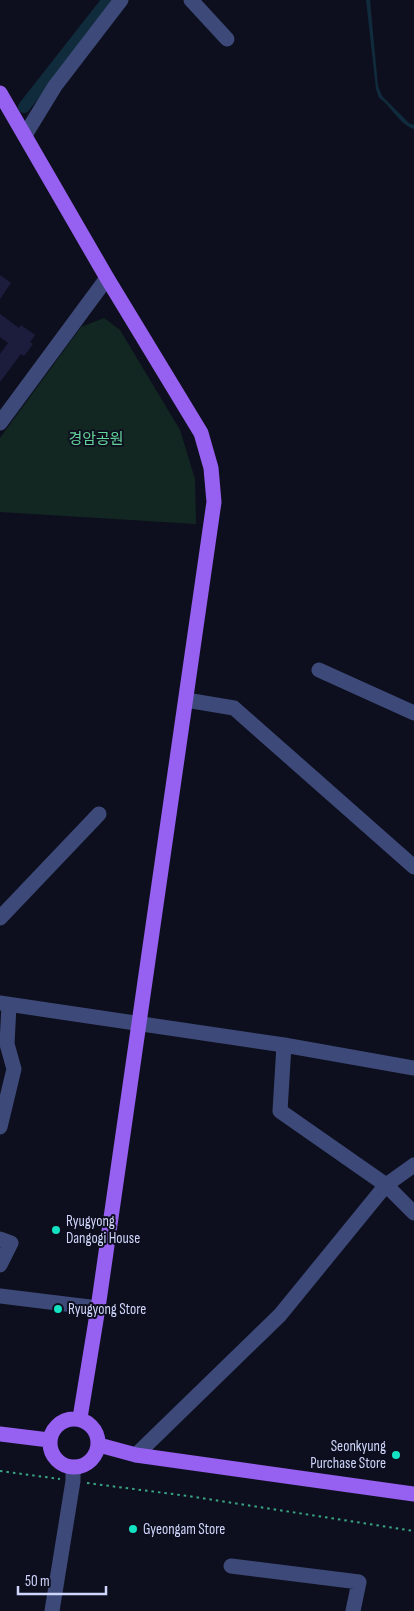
<svg xmlns="http://www.w3.org/2000/svg" width="414" height="1611" font-family="'Sofia Sans Condensed','Noto Sans KR',sans-serif">
<rect width="100%" height="100%" fill="#0e0f1e"/>
<!-- green -->
<path fill="#122721" d="M 104,318 L 120,330 L 180,430 L 195,479 L 196,524 L 0,512 L 0,438 L 81,327 Z"/>
<!-- water -->
<path fill="#0f2b3c" d="M 109,0 L 118,0 L 43,99 L 34,93 L 67,54 Z
M 366,0 L 370,0 L 378,86 L 382,96 L 409,123 L 414,125 L 414,129 C 398,124 393,107 379,98 L 376,89 Z"/>
<g fill="none" stroke-linecap="round" stroke-linejoin="round">
<!-- canal -->
<path stroke="#0f2b3c" stroke-width="12" d="M 24,107 L 108,0"/>
</g>
<!-- building -->
<path fill="#1c1d3d" d="M 0,275 L 11,283 L 0,299 Z
M 0,314 L 19,328 L 21,325 L 35,335 L 30,342 L 33,344 L 24,356 L 21,354 L 0,382 L 0,354 L 8,343 L 0,337 Z"/>
<g fill="none" stroke-linecap="round" stroke-linejoin="round">
<!-- path -->
<path stroke="#38a683" stroke-width="2" stroke-dasharray="2.5 4" stroke-linecap="butt" d="M 0,1471 L 60,1479
M 87,1483 L 188,1496 L 414,1531"/>
<!-- minor -->
<path stroke="#3d4a79" stroke-width="15" d="M 191,0 L 227,39
M 25,135 L 55,86 L 121,0
M 0,423 L 107,278
M 319,670 L 414,713
M 186,700 L 234,708 L 414,867
M 0,918 L 99,814
M 0,1003 L 284,1045 L 414,1068
M 284,1045 L 280,1111 L 386,1185 L 414,1213
M 0,1127 L 14,1069 L 7,1044 L 9,1005
M 0,1239 L 11,1243 L 0,1265
M 0,1296 L 98,1308
M 136,1455 L 280,1315 L 386,1185 L 414,1165
M 231,1566 L 359,1582 L 353,1611
M 52,1611 L 73,1481 L 73,1468"/>
<!-- major -->
<path stroke="#9660f1" stroke-width="15" d="M 0,93 L 107,278 L 201,433 L 211,468 L 214,502 L 98,1308 L 80,1418
M50 1443a24 24 0 1 1 48 0a24 24 0 1 1-48 0Z
M 0,1434 L 49,1440
M 99,1445 L 136,1455 L 414,1494"/>
</g>
<!-- markers -->
<g fill="#13e3c2" stroke="#0e0f1e" stroke-width="2">
<circle cx="56" cy="1230" r="5"/>
<circle cx="58" cy="1309" r="5"/>
<circle cx="396" cy="1455" r="5"/>
<circle cx="133" cy="1529" r="5"/>
</g>
<g text-anchor="middle" stroke-width="4" stroke-linejoin="round" paint-order="stroke">
<!-- park labels -->
<g font-size="15" fill="#62d49a" stroke="#0e0f1e">
<text x="96" y="444">경암공원</text>
</g>
<!-- poi labels -->
<g font-size="15" fill="#cfd5fb" stroke="#0e0f1e" text-anchor="start">
<text x="66" y="1226">Ryugyong<tspan x="66" dy="17">Dangogi House</tspan></text>
<text x="68" y="1314">Ryugyong Store</text>
<text x="386" y="1451" text-anchor="end">Seonkyung<tspan x="386" dy="17">Purchase Store</tspan></text>
<text x="143" y="1534">Gyeongam Store</text>
</g>
</g>
<!-- scale -->
<path d="M18 1586v8h88v-8" fill="none" stroke="#cfd5fb" stroke-width="2.5"/>
<text x="25" y="1586" font-size="15" fill="#cfd5fb" stroke="#0e0f1e" stroke-width="4" paint-order="stroke">50 m</text>
</svg>
